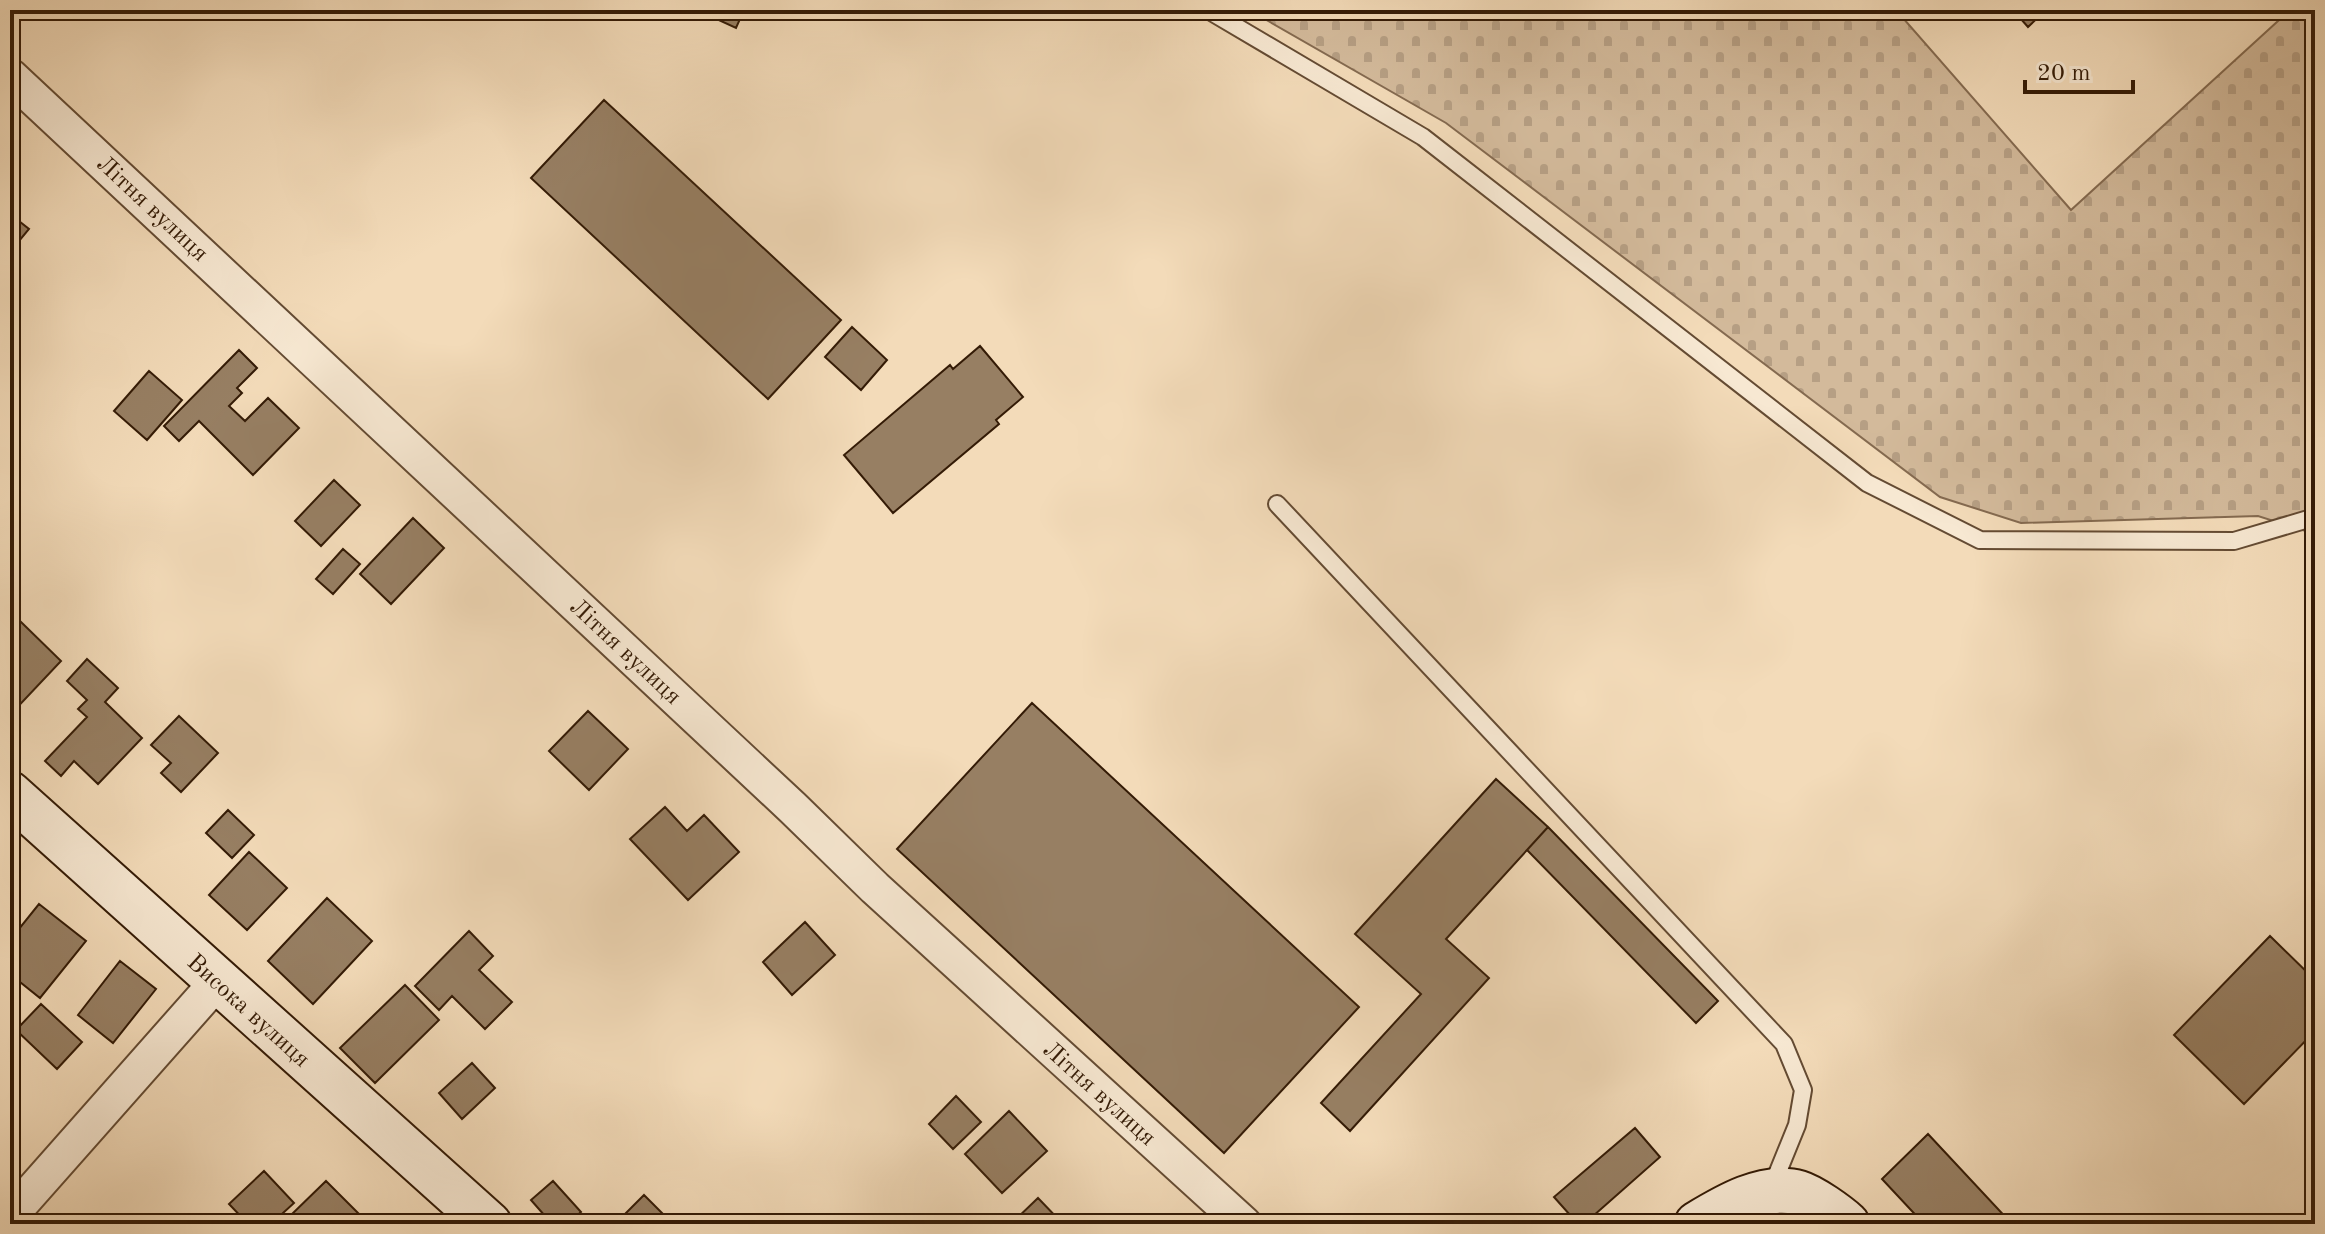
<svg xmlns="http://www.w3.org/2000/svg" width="2325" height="1234" font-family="'Old Standard TT',serif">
<defs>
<pattern id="cemetery-stones" width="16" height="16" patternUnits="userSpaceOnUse" patternTransform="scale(2)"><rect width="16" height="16" fill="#d3ba9b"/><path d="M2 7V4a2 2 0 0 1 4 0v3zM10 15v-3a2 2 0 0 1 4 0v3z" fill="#b69f84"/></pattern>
</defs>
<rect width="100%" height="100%" fill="#f3dbb9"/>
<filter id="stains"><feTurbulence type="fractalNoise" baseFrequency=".0025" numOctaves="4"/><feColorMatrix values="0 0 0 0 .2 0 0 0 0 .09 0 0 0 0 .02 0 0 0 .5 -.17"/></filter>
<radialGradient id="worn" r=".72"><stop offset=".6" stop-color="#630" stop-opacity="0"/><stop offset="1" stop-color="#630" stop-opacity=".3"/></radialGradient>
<!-- cemetery -->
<path fill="url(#cemetery-stones)" stroke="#846a50" stroke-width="2" d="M 1249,10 L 1896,10 L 2071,210 L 2290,10 L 2315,10 L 2315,534 L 2258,516 L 2021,523 L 1940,497 L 1446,123 Z"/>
<!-- building -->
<path fill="#977f63" stroke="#341b06" stroke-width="2" d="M 697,10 L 744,10 L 736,28 Z
M 2013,10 L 2046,10 L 2028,27 Z
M 604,100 L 841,320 L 768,399 L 531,178 Z
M 10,214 L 29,229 L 10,252 Z
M 852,327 L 887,360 L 861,390 L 825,357 Z
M 980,346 L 1023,397 L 996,420 L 999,424 L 893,513 L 844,455 L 950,365 L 953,369 Z
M 239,350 L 257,368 L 237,388 L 242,393 L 229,406 L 245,421 L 268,398 L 299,428 L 253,475 L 199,421 L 179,441 L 164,426 Z
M 149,371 L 182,400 L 147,440 L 114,411 Z
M 334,480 L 360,505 L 321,546 L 295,521 Z
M 413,518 L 444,548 L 391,604 L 360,574 Z
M 343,549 L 360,564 L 333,594 L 316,579 Z
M 20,621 L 61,661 L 10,715 L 10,632 Z
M 87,659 L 118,688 L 105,702 L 142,738 L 98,784 L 74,761 L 61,776 L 45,761 L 87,717 L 78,709 L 87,700 L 67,681 Z
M 1032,703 L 1359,1007 L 1224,1153 L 897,849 Z
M 588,711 L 628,749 L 589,790 L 549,751 Z
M 179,716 L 218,753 L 181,792 L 161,773 L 171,763 L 151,745 Z
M 1496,779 L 1548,827 L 1446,939 L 1489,978 L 1350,1131 L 1321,1103 L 1421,994 L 1355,934 Z
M 665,807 L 687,831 L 704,815 L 739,852 L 688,900 L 630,839 Z
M 228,810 L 254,835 L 232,858 L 206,833 Z
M 1548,827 L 1718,1001 L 1696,1023 L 1527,850 Z
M 249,852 L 287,888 L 247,930 L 209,895 Z
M 327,898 L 372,941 L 313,1004 L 268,961 Z
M 39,904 L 86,941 L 40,998 L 10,974 L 10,940 Z
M 805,922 L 835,955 L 792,995 L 763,962 Z
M 469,931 L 493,956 L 479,970 L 512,1002 L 485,1029 L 452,996 L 439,1010 L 415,986 Z
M 2270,936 L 2315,980 L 2315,1031 L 2244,1104 L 2174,1035 Z
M 120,961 L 156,989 L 113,1043 L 78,1015 Z
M 405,985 L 439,1020 L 375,1083 L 340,1048 Z
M 41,1004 L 82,1042 L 57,1069 L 16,1030 Z
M 472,1063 L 495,1088 L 462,1119 L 439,1093 Z
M 956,1096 L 981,1122 L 953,1149 L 929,1124 Z
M 1009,1111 L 1047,1151 L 1002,1193 L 965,1154 Z
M 1635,1128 L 1660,1157 L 1584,1224 L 1578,1224 L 1554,1197 Z
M 1928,1134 L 2012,1224 L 1924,1224 L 1882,1179 Z
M 264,1171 L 294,1203 L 271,1224 L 248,1224 L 229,1204 Z
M 326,1181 L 358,1213 L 346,1224 L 300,1224 L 291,1215 Z
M 553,1181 L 581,1212 L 568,1224 L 552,1224 L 531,1200 Z
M 644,1195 L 667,1218 L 661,1224 L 615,1224 Z
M 1038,1198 L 1063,1224 L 1011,1224 Z"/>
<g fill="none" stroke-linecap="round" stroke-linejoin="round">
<!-- lane casing -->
<g stroke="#644b33" stroke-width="20">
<path id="lane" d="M 1208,10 L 1423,137 L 1867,483 L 1980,540 L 2234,541 L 2315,517
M 1277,504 L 1784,1044 L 1803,1090 L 1797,1125 L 1771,1189"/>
</g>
<!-- street casing -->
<g stroke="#644b33" stroke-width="38">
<path id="street" d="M 10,76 L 793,808 L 875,888 L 1244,1224
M 10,1216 L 217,982"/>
</g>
<!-- secondary casing -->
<g stroke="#341b06" stroke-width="48">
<path id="secondary" d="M 10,794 L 489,1224
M 1697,1224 C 1725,1207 1765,1183 1799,1193 C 1812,1197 1837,1215 1847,1224"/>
</g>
<!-- lane -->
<use href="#lane" stroke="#f7e8d2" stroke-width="16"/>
<!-- street -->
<use href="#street" stroke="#f7e8d2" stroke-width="34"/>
<!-- secondary -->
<use href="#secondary" stroke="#f7e8d2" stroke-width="44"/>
</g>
<g text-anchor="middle" stroke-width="6" stroke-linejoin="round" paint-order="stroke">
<!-- street labels -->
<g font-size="24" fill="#341b06" stroke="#f7e8d2">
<text transform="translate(153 208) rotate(43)" y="8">Літня вулиця</text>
<text transform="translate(626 651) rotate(43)" y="8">Літня вулиця</text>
<text transform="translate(249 1010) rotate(42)" y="8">Висока вулиця</text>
<text transform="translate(1100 1093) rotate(42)" y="8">Літня вулиця</text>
</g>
</g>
<!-- margin -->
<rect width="2325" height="1234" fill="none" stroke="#f3dbb9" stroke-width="40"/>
<rect x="12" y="12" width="2301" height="1210" fill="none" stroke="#341b06" stroke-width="4"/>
<rect x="20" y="20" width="2285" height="1194" fill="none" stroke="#341b06" stroke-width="2"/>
<!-- scale -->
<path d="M2025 80v12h108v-12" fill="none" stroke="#341b06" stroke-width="4"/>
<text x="2037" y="80" font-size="24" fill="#341b06" stroke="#f7e8d2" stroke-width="6" paint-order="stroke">20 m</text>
<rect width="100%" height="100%" filter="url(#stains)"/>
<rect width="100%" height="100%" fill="url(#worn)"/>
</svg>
